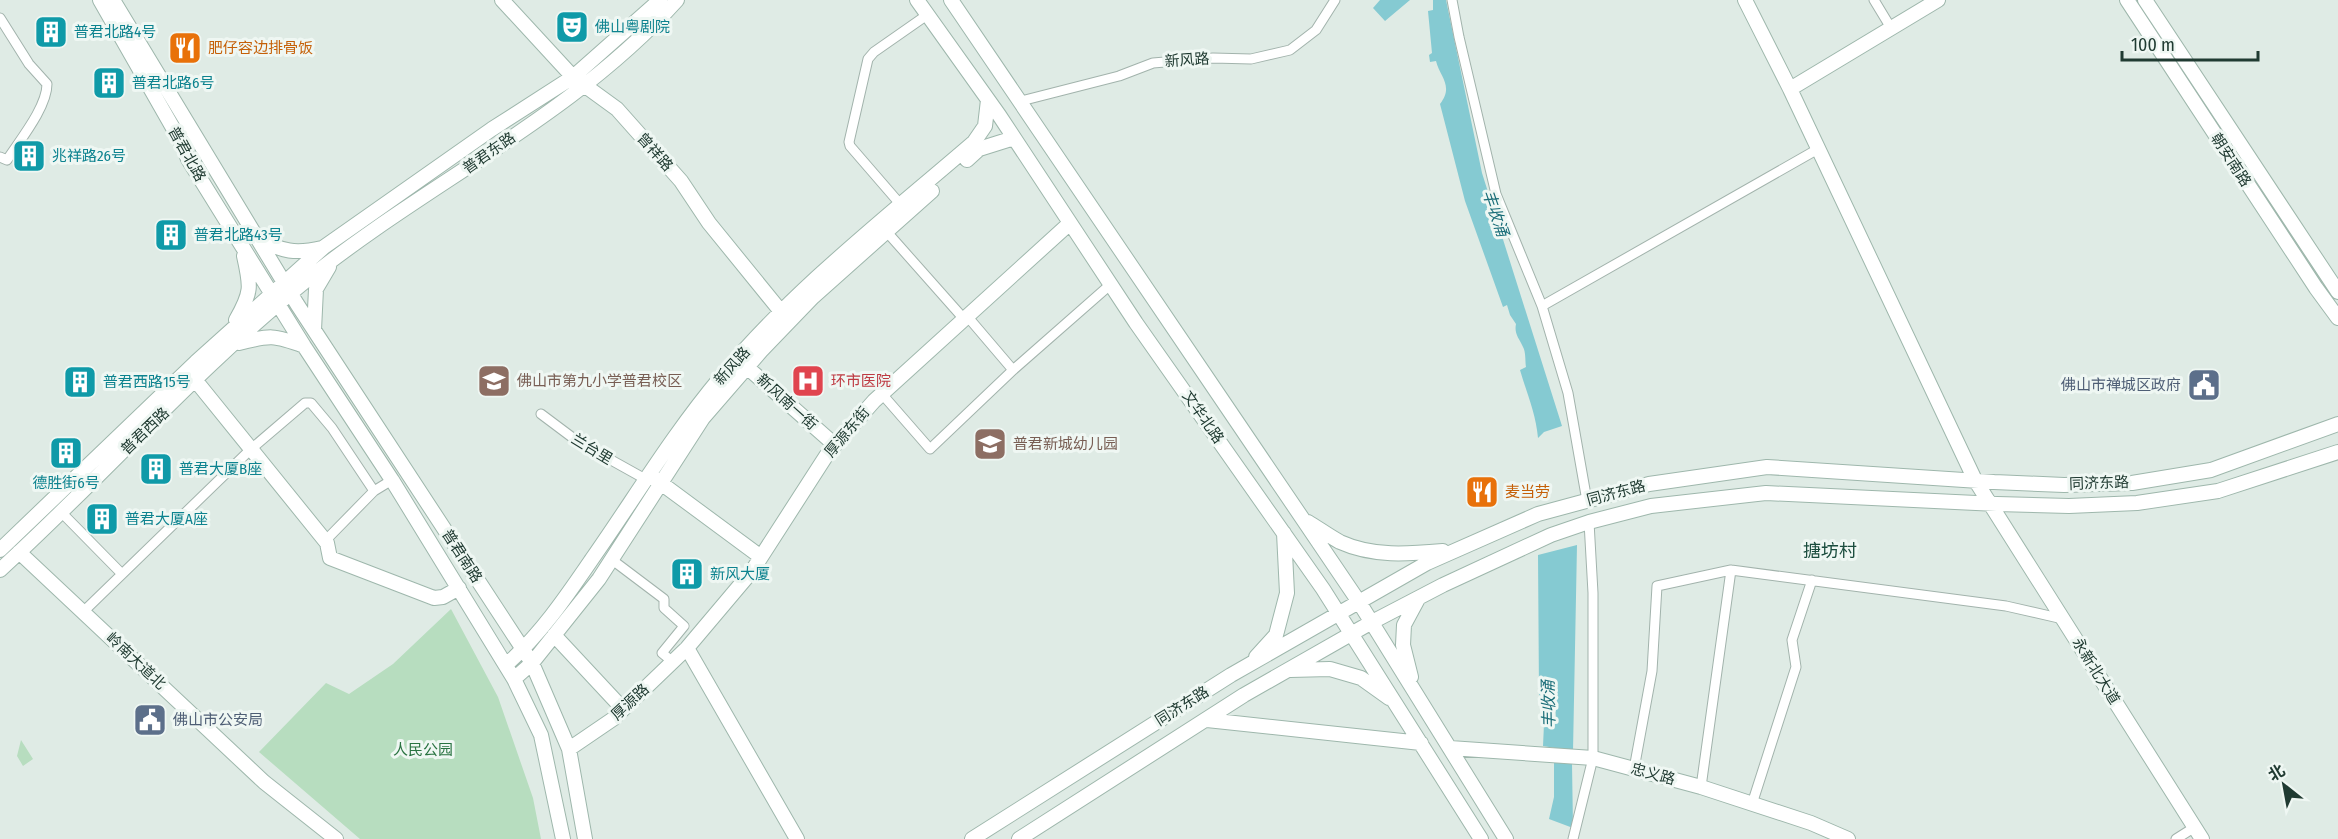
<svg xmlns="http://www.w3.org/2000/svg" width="2338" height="839" font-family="'Fira Sans Condensed','Noto Sans SC',sans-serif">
<rect width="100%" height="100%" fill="#dfebe5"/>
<!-- green -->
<path fill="#b7ddbf" d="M 451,609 L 498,697 L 533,798 L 541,839 L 360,839 L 259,752 L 326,683 L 349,694 L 393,664 Z
M 21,740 L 33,759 L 23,766 L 17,756 Z"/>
<!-- water -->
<path fill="#85cad2" d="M 1380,0 L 1410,0 L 1385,21 L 1373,8 Z
M 1433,0 L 1446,0 L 1482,173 L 1562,426 L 1544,432 L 1538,438 C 1536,414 1527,394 1520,370 L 1526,367 C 1525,361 1526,352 1523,347 C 1519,338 1514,334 1516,324 L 1510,315 L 1507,305 L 1503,307 L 1465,201 L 1440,104 C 1454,86 1440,77 1436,61 L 1430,62 L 1429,55 L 1432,53 L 1428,11 L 1433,10 Z
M 1577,545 L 1573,751 L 1543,746 L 1544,724 L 1556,719 L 1555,700 L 1539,695 L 1538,555 Z
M 1554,762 L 1572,764 L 1573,828 L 1549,819 L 1554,797 Z"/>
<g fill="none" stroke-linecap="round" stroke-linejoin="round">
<!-- street casing -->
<g stroke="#a2b3ac" stroke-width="11">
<path id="street" d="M 1452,0 L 1459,37 L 1496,194 L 1542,306 L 1568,393 L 1587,501
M 1874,0 L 1891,28
M 0,18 L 29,64 L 47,84 C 47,107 20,140 7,160 L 0,157
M 1021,101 L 1119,76 L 1153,63 L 1213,58 L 1251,59 L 1290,50 L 1316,30 L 1335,0
M 901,205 L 850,146 L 849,142 L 868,59 L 874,52 L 927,15
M 886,231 L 964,319
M 1542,306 L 1818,149
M 967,316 L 1013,370
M 882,394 L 930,449 L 1013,370 L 1111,284
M 541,414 L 577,441 L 647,480
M 61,512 L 122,574
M 325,541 L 374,491 L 392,480
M 611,559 L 664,599 L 664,608 L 684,626 L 662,653 L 673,662
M 83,612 L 250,450 L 305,403 L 311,403 L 332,428 L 374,491
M 1634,769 L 1652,671 L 1657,586 L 1731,570 L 2006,606 L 2063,619
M 1701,787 L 1731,570
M 1752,804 L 1796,667 L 1792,640 L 1812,580
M 1573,839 L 1593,758 L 1593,593 L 1589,522
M 2176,839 L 2195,827"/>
</g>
<!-- secondary casing -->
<g stroke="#9eb7ac" stroke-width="16">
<path id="secondary" d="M 100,0 L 181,142 L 188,159 L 304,346 L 392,480 L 514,679 L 541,735 L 563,839
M 113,0 L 297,304 L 532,663 L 569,749 L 585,839
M 502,0 L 573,77 L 617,109 L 681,181 L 709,223 L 787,319
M 917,0 L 999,115 L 1136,323 L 1323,589 L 1481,839
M 951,0 L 1359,602 L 1506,839
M 1745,0 L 1790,89 L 1975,480 L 2202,839
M 2127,0 L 2316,288 L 2338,318
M 2145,0 L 2338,292
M 1790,89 L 1938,0
M 967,160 L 979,149 L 1014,138
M 258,238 C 282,252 296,254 322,248
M 236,320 C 252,292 251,287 244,256
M 314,330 L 316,289 L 329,267
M 239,343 C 270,335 274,335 304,346
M 740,361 L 835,445
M 196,381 L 327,543 L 330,558 L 434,598 L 443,597 L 459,588
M 654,478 L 761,557
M 1308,522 C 1318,528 1329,536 1340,542 C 1373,557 1408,554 1443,551
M 0,550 L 196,362 L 324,247 L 492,129 L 573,77 L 660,0
M 19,552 L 264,782 L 336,839
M 0,570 C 103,476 195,371 303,283 C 424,184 571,118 677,0
M 554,635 L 623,709
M 687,648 L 797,839
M 1256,657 L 1276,635 L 1287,593 L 1284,533
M 506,665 C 541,634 566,597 592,559 C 634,499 673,434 721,377 C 794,289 887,217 974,142 L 985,126 L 988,100
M 1290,670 L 1330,669 L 1361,678 L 1389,698
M 1411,677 L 1403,645 L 1404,625 L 1418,599
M 514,679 L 532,663 L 599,579 L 703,418 L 761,351 L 813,297 L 932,191
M 1207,720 L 1421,743
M 1450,748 L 1593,758 L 1701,787 L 1811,823 L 1848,839
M 569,749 L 613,719 L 687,648 L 752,571 L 828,453 L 874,401 L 1070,223
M 972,839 L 1231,675 L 1427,563 L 1538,514 L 1649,484 L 1767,467 L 1994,482 L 2064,485 L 2132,483 L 2211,470 L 2338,424
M 1019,839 L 1244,695 L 1372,622 L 1443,585 L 1551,535 L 1589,522 L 1651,506 L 1766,493 L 1997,504 L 2069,506 L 2137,503 L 2218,491 L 2338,452"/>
</g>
<!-- street -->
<use href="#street" stroke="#fff" stroke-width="9"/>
<!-- secondary -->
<use href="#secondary" stroke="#fff" stroke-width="14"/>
</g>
<!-- icons -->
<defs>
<g id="theatre-square" transform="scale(1.725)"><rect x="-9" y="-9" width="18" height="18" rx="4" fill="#0f9aa8" stroke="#eff7f3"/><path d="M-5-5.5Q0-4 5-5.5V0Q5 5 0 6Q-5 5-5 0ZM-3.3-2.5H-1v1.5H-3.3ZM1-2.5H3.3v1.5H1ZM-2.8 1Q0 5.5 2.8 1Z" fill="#fff"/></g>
<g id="building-square" transform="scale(1.725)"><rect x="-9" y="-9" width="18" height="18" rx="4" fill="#0f9aa8" stroke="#eff7f3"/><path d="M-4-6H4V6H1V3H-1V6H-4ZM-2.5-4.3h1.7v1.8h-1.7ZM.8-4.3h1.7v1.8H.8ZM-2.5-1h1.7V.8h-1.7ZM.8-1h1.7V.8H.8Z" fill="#fff"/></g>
<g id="restaurant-square" transform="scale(1.725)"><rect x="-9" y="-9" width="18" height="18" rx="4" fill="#e8710a" stroke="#eff7f3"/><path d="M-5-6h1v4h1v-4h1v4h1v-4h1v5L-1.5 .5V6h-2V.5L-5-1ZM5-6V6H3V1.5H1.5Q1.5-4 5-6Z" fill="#fff"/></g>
<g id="school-square" transform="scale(1.725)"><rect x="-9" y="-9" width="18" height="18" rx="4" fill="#8d6e63" stroke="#eff7f3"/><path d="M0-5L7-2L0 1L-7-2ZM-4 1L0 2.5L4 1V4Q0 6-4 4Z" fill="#fff"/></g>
<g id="hospital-square" transform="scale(1.725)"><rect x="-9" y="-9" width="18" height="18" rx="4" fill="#e0444e" stroke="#eff7f3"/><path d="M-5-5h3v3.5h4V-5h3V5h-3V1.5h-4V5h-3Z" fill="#fff"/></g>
<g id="civic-square" transform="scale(1.725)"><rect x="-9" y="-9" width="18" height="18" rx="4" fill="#5c6f8a" stroke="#eff7f3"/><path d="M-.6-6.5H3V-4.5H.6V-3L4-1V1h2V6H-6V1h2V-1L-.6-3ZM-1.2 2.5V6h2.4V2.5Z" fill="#fff"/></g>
</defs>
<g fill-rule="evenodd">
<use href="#theatre-square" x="572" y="27"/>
<use href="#building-square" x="51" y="32"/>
<use href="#restaurant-square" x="185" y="48"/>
<use href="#building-square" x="109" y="83"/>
<use href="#building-square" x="29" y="156"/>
<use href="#building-square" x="171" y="235"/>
<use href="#school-square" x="494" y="381"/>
<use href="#hospital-square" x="808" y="381"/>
<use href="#building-square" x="80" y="382"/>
<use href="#civic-square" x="2204" y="385"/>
<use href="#school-square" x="990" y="444"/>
<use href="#building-square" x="66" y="453"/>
<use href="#building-square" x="156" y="469"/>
<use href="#restaurant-square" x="1482" y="492"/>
<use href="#building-square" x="102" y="519"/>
<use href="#building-square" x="687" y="574"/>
<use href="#civic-square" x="150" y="720"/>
</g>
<g text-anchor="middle" stroke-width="6" stroke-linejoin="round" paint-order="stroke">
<!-- culture labels -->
<g font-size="15" fill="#0d838f" stroke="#eff7f3" text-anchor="start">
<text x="595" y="32">佛山粤剧院</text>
<text x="74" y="37">普君北路4号</text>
<text x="132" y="88">普君北路6号</text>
<text x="52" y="161">兆祥路26号</text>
<text x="194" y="240">普君北路43号</text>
<text x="103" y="387">普君西路15号</text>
<text x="179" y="474">普君大厦B座</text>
<text x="66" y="488" text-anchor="middle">德胜街6号</text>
<text x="125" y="524">普君大厦A座</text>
<text x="710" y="579">新风大厦</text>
</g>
<!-- food labels -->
<g font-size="15" fill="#c56008" stroke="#eff7f3" text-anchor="start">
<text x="208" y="53">肥仔容边排骨饭</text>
<text x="1505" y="497">麦当劳</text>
</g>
<!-- street labels -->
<g font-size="15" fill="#203b32" stroke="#eff7f3">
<text transform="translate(1187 60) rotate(-4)" y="5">新风路</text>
<text transform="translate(655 152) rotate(48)" y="5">曾祥路</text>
<text transform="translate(489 153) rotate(-35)" y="5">普君东路</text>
<text transform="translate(187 154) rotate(61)" y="5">普君北路</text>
<text transform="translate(2231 160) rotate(57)" y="5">朝安南路</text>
<text transform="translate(732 366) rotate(-48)" y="5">新风路</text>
<text transform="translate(787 402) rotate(42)" y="5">新风南一街</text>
<text transform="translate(1203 417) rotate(55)" y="5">文华北路</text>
<text transform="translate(145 431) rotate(-44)" y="5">普君西路</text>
<text transform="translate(847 432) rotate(-50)" y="5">厚源东街</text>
<text transform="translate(592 449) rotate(31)" y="5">兰台里</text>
<text transform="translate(2099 483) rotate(-2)" y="5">同济东路</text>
<text transform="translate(1616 493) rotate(-15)" y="5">同济东路</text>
<text transform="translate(462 556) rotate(57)" y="5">普君南路</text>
<text transform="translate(136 661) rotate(43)" y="5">岭南大道北</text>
<text transform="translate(2096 671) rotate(58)" y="5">永新北大道</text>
<text transform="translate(630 702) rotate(-43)" y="5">厚源路</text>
<text transform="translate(1182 706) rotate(-32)" y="5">同济东路</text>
<text transform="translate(1653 774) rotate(15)" y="5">忠义路</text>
</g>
<!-- education labels -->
<g font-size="15" fill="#785e54" stroke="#eff7f3" text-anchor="start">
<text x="517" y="386">佛山市第九小学普君校区</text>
<text x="1013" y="449">普君新城幼儿园</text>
</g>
<!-- health labels -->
<g font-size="15" fill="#be3a42" stroke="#eff7f3" text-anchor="start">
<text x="831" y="386">环市医院</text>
</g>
<!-- service labels -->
<g font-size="15" fill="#4e5e75" stroke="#eff7f3" text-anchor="end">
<text x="2181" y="390">佛山市禅城区政府</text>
<text x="173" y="725" text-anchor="start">佛山市公安局</text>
</g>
<!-- park labels -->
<g font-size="15" fill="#297341" stroke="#eff7f3">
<text x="423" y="755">人民公园</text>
</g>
<!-- water labels -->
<g font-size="16" font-style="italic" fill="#196d78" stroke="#eff7f3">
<text transform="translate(1496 213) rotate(71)" y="6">丰收涌</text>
<text transform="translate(1548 704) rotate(-91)" y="6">丰收涌</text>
</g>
<!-- quarter labels -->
<g font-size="18" fill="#1b4d3e" stroke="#eff7f3">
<text x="1830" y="557">搪坊村</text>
</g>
</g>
<!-- north arrow -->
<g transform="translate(2284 785) rotate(329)" stroke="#eff7f3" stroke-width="4.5" paint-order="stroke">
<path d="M0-4.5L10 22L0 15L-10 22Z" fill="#203b32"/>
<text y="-9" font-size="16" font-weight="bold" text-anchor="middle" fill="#203b32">北</text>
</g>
<!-- scale -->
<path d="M2122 51v9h136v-9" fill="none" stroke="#203b32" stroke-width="3"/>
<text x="2131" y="51" font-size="18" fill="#203b32" stroke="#eff7f3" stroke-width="4.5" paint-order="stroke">100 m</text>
</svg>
